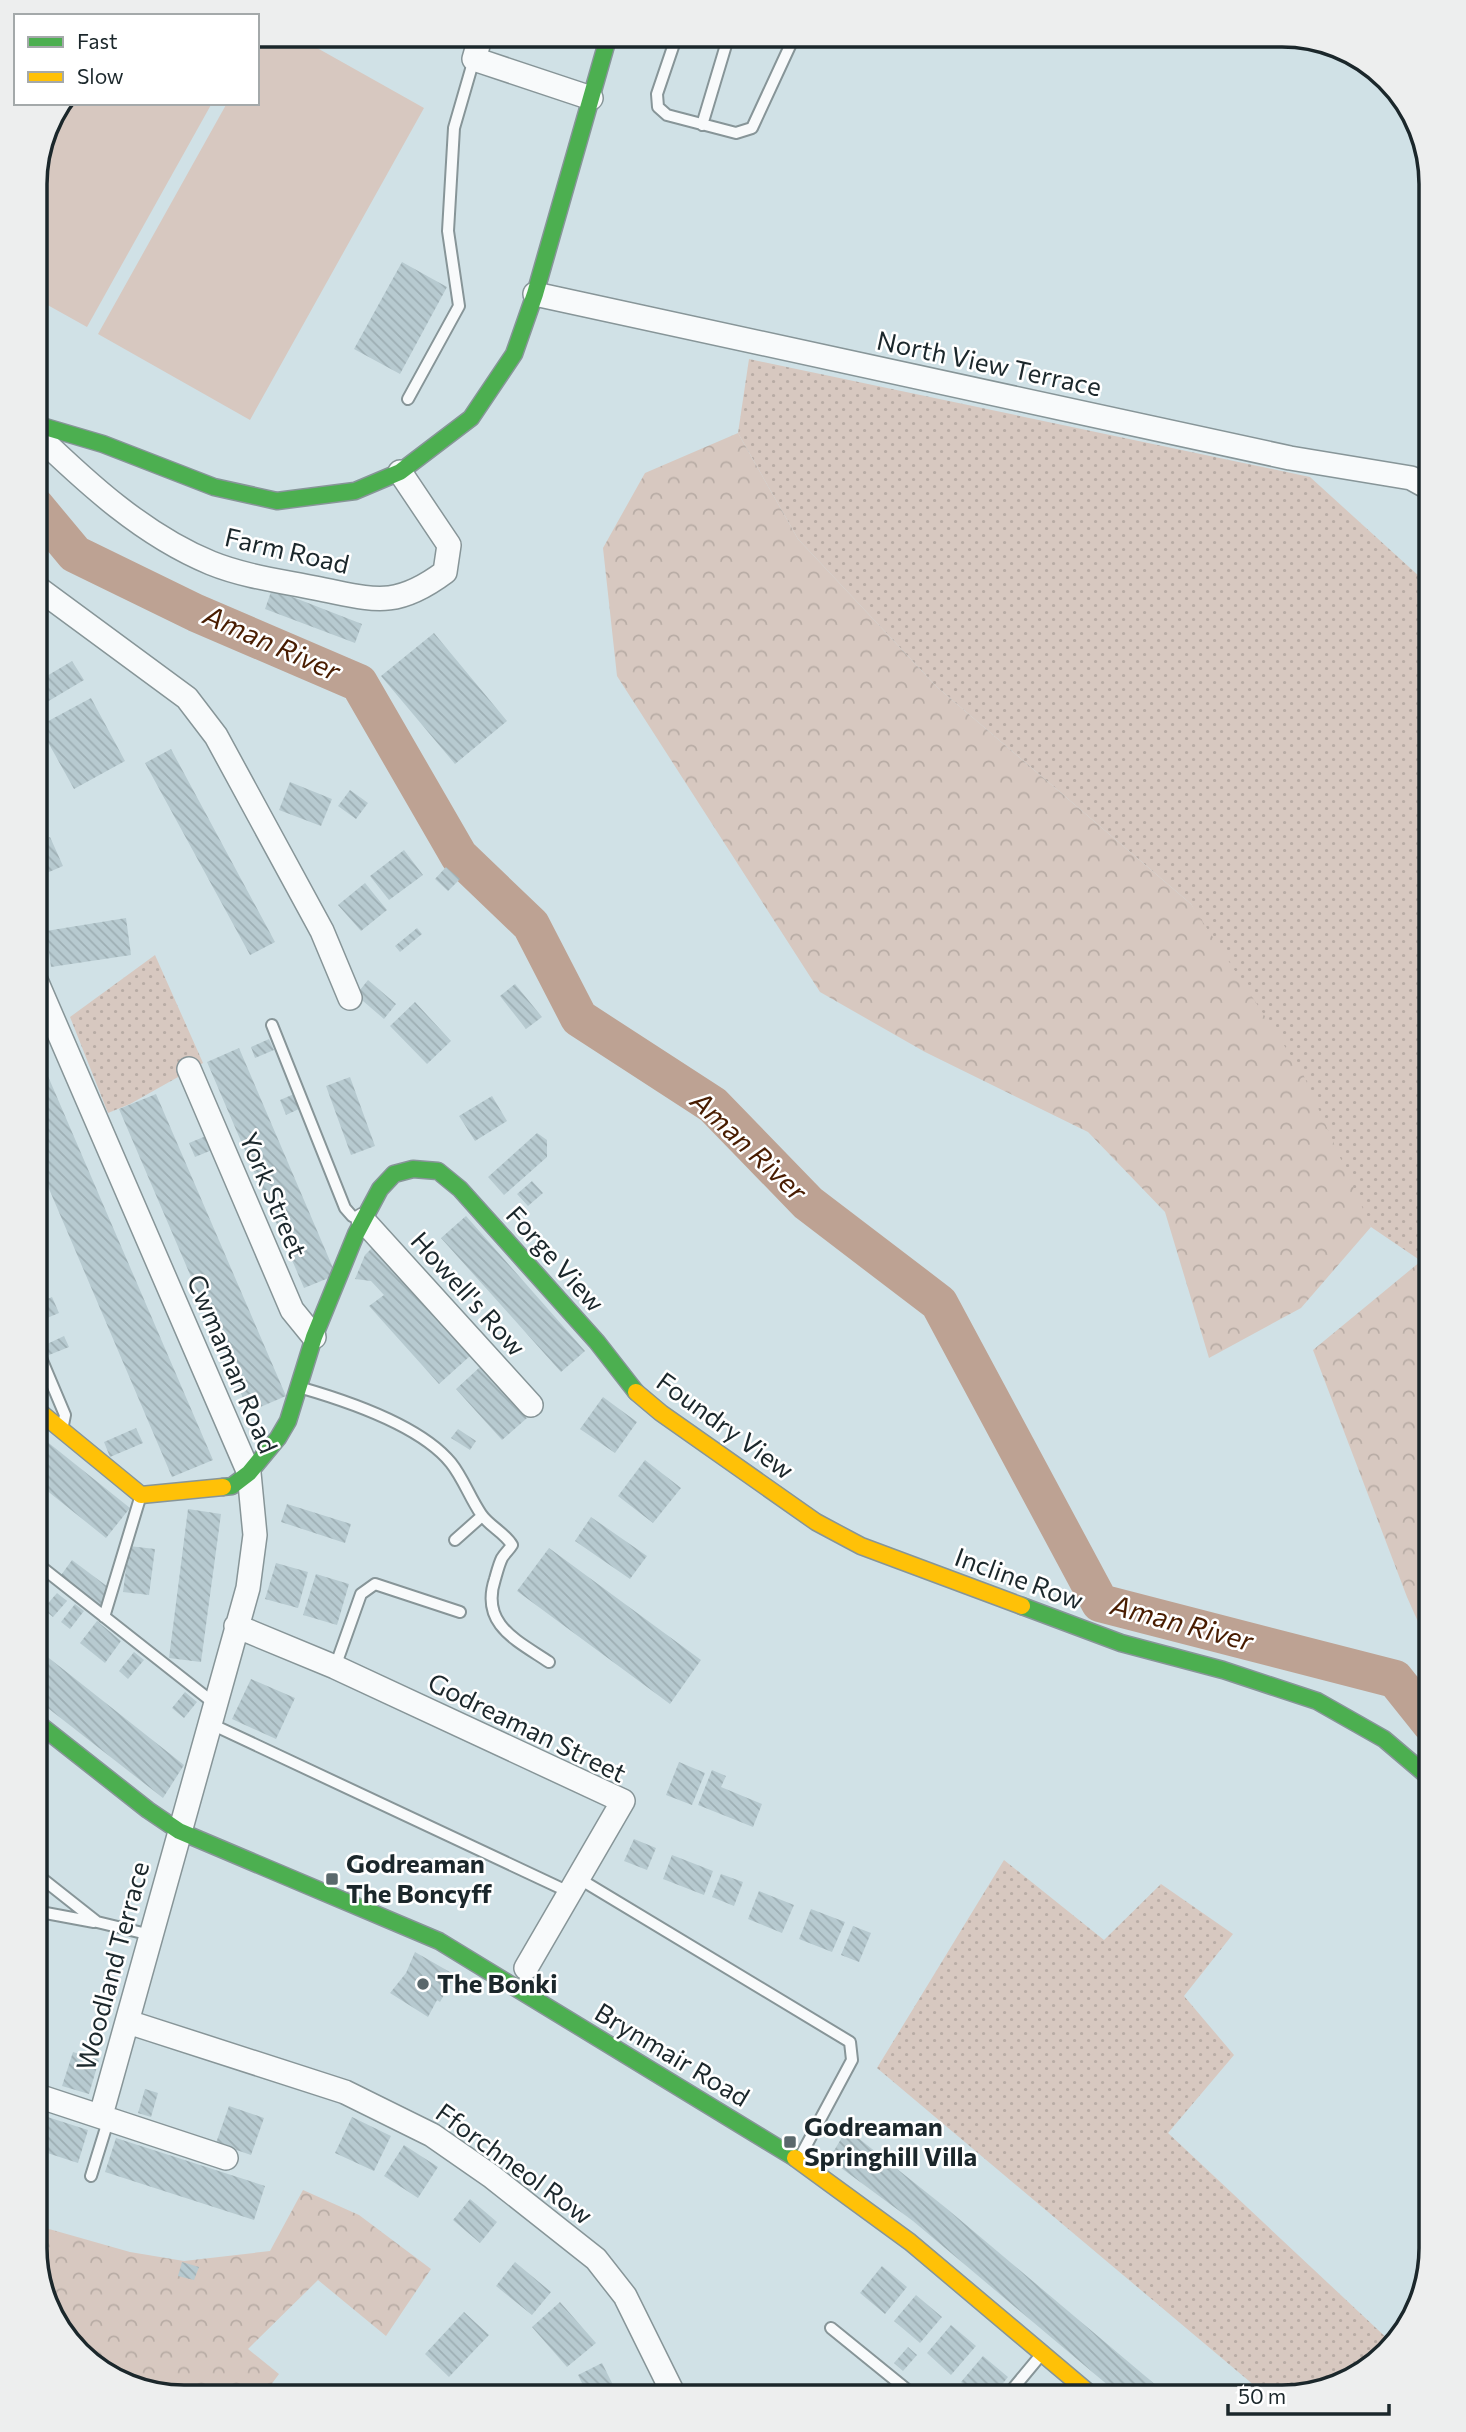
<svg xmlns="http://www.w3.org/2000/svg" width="1466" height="2432" font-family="Commissioner,sans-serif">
<defs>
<pattern id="green-dots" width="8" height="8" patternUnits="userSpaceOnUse" patternTransform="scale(1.75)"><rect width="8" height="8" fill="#d7c8c0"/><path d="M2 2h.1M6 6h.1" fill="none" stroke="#b8aca5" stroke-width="1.8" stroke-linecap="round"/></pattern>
<pattern id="forest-crowns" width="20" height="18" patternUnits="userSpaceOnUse" patternTransform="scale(1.75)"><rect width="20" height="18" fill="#d7c8c0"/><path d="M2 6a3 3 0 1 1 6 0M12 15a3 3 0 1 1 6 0" fill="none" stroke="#b8aca5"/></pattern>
<pattern id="building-back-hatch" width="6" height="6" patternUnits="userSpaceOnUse" patternTransform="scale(1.75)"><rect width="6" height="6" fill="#b7cad0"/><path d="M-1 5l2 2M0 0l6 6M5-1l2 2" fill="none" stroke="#9daeb3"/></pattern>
</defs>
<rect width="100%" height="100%" fill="#d0e1e6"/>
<!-- green -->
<path fill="url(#green-dots)" d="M 749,359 L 1310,477 L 1431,587 L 1431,1278 L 1421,1261 L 1371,1227 L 1191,904 L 937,687 L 798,539 L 738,433 Z
M 155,955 L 203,1063 L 130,1104 L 108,1113 L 70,1017 Z
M 1004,1860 L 1104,1940 L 1161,1884 L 1233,1934 L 1184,1996 L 1234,2055 L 1168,2133 L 1392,2343 L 1348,2381 L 1282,2397 L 1268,2397 L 877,2068 Z"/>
<!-- forest -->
<path fill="url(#forest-crowns)" d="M 738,433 L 798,539 L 937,687 L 1191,904 L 1303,1074 L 1371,1227 L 1301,1308 L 1209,1358 L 1165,1212 L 1088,1132 L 925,1052 L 820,992 L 617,676 L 603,548 L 645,473 Z
M 1421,1261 L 1431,1278 L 1431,1651 L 1407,1597 L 1313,1350 Z
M 303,2190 L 359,2215 L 431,2269 L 386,2336 L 318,2280 L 248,2349 L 279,2374 L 262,2397 L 230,2397 L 223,2393 L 155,2390 L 102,2372 L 51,2314 L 35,2248 L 35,2225 L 130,2252 L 184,2261 L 270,2251 Z"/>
<!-- pitch -->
<path fill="#d7c8c0" d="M 265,35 L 294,35 L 424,108 L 250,420 L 98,334 L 227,103 L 257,103 L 257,49 Z
M 61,103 L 212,103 L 87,327 L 35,298 C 35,237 24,155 61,103 Z"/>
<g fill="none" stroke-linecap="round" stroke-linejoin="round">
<!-- river -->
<path stroke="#bda293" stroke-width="38" d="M 35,506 L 75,554 L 196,613 L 359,683 L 459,856 L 531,925 L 579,1018 L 713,1105 L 808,1203 L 939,1303 L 1100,1603 L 1395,1679 L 1431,1724"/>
</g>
<!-- building -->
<path fill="url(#building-back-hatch)" d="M 532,35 L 578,35 L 574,48 Z
M 402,262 L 447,287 L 400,374 L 354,349 Z
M 272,589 L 362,624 L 355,643 L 265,609 Z
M 434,633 L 507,721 L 455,764 L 381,676 Z
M 72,661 L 84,680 L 47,702 L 35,683 Z
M 91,698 L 125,761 L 74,789 L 39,726 Z
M 171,749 L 275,942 L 250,955 L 145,763 Z
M 290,782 L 332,799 L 321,826 L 279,810 Z
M 350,790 L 368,803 L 356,819 L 338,806 Z
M 50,837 L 63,866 L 35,878 L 35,843 Z
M 404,850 L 423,875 L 389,900 L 370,876 Z
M 446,867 L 460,879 L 448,891 L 435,879 Z
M 365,883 L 387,910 L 361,931 L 338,905 Z
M 126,918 L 131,955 L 51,967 L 46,931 Z
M 417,928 L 422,934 L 400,952 L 395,946 Z
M 368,980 L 396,1004 L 384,1019 L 356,995 Z
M 515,984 L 542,1017 L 526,1029 L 500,996 Z
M 415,1002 L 451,1041 L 427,1064 L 390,1026 Z
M 269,1039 L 274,1050 L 255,1058 L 251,1047 Z
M 35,1046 L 213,1460 L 172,1477 L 35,1156 Z
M 239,1048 L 336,1275 L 304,1288 L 207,1062 Z
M 350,1077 L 375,1146 L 351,1155 L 326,1086 Z
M 156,1094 L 286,1396 L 249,1412 L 119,1109 Z
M 294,1094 L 301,1108 L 286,1115 L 280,1100 Z
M 492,1096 L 507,1121 L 475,1141 L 459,1116 Z
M 537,1133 L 547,1140 L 547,1157 L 504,1195 L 488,1177 Z
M 206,1136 L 212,1150 L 195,1157 L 189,1143 Z
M 532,1181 L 543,1193 L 528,1206 L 517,1194 Z
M 466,1216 L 585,1351 L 561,1372 L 441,1238 Z
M 373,1247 L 470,1356 L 439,1384 L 369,1306 L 384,1295 L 371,1281 L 355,1279 L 365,1255 Z
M 52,1297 L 59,1313 L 35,1323 L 35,1304 Z
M 64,1336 L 69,1347 L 49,1355 L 45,1345 Z
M 480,1367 L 527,1418 L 502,1440 L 456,1389 Z
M 603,1397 L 637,1422 L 615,1453 L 580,1429 Z
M 136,1428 L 143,1443 L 110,1457 L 104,1442 Z
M 458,1429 L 476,1441 L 470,1450 L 451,1438 Z
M 35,1432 L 130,1508 L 106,1538 L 35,1481 Z
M 645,1460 L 681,1488 L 653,1523 L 618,1496 Z
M 287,1504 L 351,1524 L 345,1543 L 281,1522 Z
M 188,1509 L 221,1514 L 201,1662 L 169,1658 Z
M 591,1517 L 647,1556 L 630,1579 L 575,1541 Z
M 35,1527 L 47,1536 L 35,1551 Z
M 129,1546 L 155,1549 L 149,1595 L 123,1592 Z
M 549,1548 L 701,1660 L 670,1704 L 517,1591 Z
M 72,1560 L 108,1587 L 100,1608 L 59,1578 Z
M 276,1563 L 308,1572 L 298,1608 L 265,1599 Z
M 316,1574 L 349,1584 L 337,1625 L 303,1615 Z
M 57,1593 L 67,1601 L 53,1617 L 43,1609 Z
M 75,1604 L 84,1611 L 70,1629 L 61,1622 Z
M 97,1621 L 121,1641 L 105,1663 L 80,1643 Z
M 35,1647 L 184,1765 L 163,1798 L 35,1698 Z
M 134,1652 L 144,1660 L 128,1679 L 119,1671 Z
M 251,1679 L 295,1698 L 276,1739 L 232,1719 Z
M 185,1692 L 197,1702 L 184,1718 L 172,1708 Z
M 679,1762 L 705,1773 L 692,1805 L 666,1795 Z
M 712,1770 L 726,1776 L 721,1787 L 762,1804 L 753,1827 L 698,1805 Z
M 634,1839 L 656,1848 L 647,1870 L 624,1861 Z
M 672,1855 L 713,1871 L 704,1895 L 663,1879 Z
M 721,1874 L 743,1882 L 734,1906 L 712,1897 Z
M 759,1891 L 794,1905 L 782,1933 L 748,1919 Z
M 811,1909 L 845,1922 L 832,1952 L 799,1939 Z
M 853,1926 L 871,1933 L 859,1962 L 841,1955 Z
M 415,1952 L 455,1975 L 440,2002 L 437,2000 L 428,2017 L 390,1993 L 406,1973 Z
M 73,2052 L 99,2060 L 89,2094 L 62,2086 Z
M 145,2089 L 158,2093 L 151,2117 L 138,2113 Z
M 229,2106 L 264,2118 L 251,2155 L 216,2143 Z
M 35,2113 L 88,2130 L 78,2163 L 35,2149 Z
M 352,2117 L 391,2136 L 374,2171 L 335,2153 Z
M 847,2129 L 946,2208 L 1170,2397 L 1122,2397 L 913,2221 L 829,2159 Z
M 116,2138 L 265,2186 L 254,2220 L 105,2172 Z
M 404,2145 L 438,2167 L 418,2198 L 384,2176 Z
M 470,2199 L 497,2222 L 480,2243 L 453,2220 Z
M 182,2262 L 199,2267 L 194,2280 L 178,2276 Z
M 515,2262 L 551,2292 L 532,2315 L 496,2286 Z
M 882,2266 L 907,2287 L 885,2314 L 860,2293 Z
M 916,2295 L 942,2317 L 920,2343 L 894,2321 Z
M 560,2302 L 596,2343 L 567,2367 L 532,2327 Z
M 464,2312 L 489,2335 L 449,2377 L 425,2354 Z
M 951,2325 L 976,2346 L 951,2375 L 927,2353 Z
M 908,2347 L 917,2355 L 903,2371 L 894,2363 Z
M 983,2356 L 1008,2377 L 992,2397 L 978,2397 L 961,2382 Z
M 602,2363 L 618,2395 L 589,2397 L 578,2375 Z
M 516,2387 L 527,2397 L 507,2397 Z"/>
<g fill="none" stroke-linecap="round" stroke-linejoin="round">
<!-- lane casing -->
<g stroke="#879598" stroke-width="14">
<path id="lane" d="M 677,35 L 657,94 L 658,107 L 667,115 L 736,133 L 752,128 L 795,35
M 702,125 L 729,35
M 408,399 L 459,306 L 448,231 L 454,128 L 474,59
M 272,1025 L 345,1208 L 352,1216 L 360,1219
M 35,1344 L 65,1415 L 63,1425
M 302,1388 C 347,1401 421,1426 451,1463 C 463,1478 470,1498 481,1514 C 489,1526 504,1532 512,1545 C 509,1550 505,1553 502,1558 C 499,1564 497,1572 495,1579 C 480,1624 516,1640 549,1662
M 455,1540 L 482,1516
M 35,1562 L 215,1704
M 104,1617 L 140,1498
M 335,1667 L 361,1594 L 375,1584 L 460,1612
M 209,1723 L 569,1892
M 35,1873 L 97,1922 L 151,1935
M 578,1878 L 850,2042 L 852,2060 L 800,2157
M 35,1911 L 94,1922
M 91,2176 L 109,2118
M 831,2328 L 916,2397
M 1006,2397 L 1040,2356"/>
</g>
<!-- street casing -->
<g stroke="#879598" stroke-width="26">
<path id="street" d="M 481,35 L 474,59 L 591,98
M 535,294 L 1290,458 L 1411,478 L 1431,489
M 35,433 C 87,483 143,535 211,563 C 243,576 280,581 315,588 C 373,599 394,610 445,572 L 449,545 L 400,472
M 35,586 L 187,698 L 216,736 L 322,931 L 350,998
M 35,978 L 249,1473 L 255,1535 L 248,1588 L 101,2115
M 189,1069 L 292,1310 L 314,1337
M 363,1220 L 531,1405
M 236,1626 L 335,1667 L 623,1801 L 526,1968
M 128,2022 L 345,2092 L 432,2135 L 491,2176 L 596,2259 L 625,2296 L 675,2397
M 35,2095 L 226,2158"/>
</g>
<!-- fast casing -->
<g stroke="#879598" stroke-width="19">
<path id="fast" d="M 35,424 L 103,444 L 214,487 L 277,501 L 355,491 L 400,472 L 471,418 L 514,354 L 535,294 L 609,35
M 223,1487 L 232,1486 L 249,1473 L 278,1438 L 288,1421 L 314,1337 L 356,1234 L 380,1189 L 394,1174 L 413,1169 L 438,1171 L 460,1189 L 597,1342 L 636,1392
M 1022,1606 L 1121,1643 L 1223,1670 L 1317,1701 L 1384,1739 L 1431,1779
M 35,1721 L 148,1810 L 179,1831 L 439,1941 L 795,2158"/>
</g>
<!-- slow casing -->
<g stroke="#879598" stroke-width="19">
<path id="slow" d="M 636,1392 L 661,1413 L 816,1522 L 861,1546 L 1022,1606
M 35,1408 L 141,1495 L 223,1487
M 795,2158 L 910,2242 L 1094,2397"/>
</g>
<!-- lane -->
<use href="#lane" stroke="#f8fafb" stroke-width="10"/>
<!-- street -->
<use href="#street" stroke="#f8fafb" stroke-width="23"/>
<!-- fast -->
<use href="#fast" stroke="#4caf50" stroke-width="16"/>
<!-- slow -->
<use href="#slow" stroke="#ffc107" stroke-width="16"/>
</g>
<!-- markers -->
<g fill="#5a686c" stroke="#fff" stroke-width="2.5">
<rect x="325" y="1872" width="14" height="14" rx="3.5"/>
<circle cx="423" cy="1984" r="7"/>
<rect x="783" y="2135" width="14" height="14" rx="3.5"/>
</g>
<g text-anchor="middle" stroke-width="5" stroke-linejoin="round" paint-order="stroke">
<!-- street labels -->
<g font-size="26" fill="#1b272b" stroke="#fff">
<text transform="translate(989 364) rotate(12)" y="9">North View Terrace</text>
<text transform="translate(287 551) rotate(13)" y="9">Farm Road</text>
<text transform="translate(273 1195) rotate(67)" y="9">York Street</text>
<text transform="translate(555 1259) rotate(48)" y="9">Forge View</text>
<text transform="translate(468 1294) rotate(48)" y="9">Howell's Row</text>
<text transform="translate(232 1364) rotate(67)" y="9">Cwmaman Road</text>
<text transform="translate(725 1426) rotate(36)" y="9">Foundry View</text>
<text transform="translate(1019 1579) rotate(20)" y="9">Incline Row</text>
<text transform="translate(527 1728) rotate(26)" y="9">Godreaman Street</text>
<text transform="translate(113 1966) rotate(-75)" y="9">Woodland Terrace</text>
<text transform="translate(672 2055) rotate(31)" y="9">Brynmair Road</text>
<text transform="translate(514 2164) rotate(36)" y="9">Fforchneol Row</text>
</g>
<!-- poi labels -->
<g font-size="26" font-weight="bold" fill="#1b272b" stroke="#fff" text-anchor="start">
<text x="346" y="1873">Godreaman<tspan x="346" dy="30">The Boncyff</tspan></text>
<text x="437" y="1993">The Bonki</text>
<text x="804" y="2136">Godreaman<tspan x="804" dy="30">Springhill Villa</tspan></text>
</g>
<!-- water labels -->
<g font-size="28" font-style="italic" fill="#481c00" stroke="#fff">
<text transform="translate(272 643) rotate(24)" y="10">Aman River</text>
<text transform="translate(749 1146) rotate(43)" y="10">Aman River</text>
<text transform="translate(1182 1623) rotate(15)" y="10">Aman River</text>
</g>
</g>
<!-- crop -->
<path d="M0 0H1466V2432H0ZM184 47H1282A137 137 0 0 1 1419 184V2248A137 137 0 0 1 1282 2385H184A137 137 0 0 1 47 2248V184A137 137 0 0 1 184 47Z" fill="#edeeee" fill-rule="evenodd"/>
<path fill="none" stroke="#1b272b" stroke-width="3.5" d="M184 47H1282A137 137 0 0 1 1419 184V2248A137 137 0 0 1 1282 2385H184A137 137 0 0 1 47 2248V184A137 137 0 0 1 184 47Z"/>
<!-- legend -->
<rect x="14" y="14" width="245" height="91" fill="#ffffff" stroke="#a4a9aa" stroke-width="2"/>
<rect x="28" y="37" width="35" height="10" fill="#4caf50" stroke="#a4a9aa" stroke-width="2"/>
<text x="77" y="49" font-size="21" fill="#1b272b">Fast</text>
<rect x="28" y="72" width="35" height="10" fill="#ffc107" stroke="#a4a9aa" stroke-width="2"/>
<text x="77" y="84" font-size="21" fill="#1b272b">Slow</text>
<!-- scale -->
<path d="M1228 2404v10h161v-10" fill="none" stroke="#1b272b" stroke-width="3.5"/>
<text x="1238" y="2404" font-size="21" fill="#1b272b" stroke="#ffffff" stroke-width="5" paint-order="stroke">50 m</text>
</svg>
